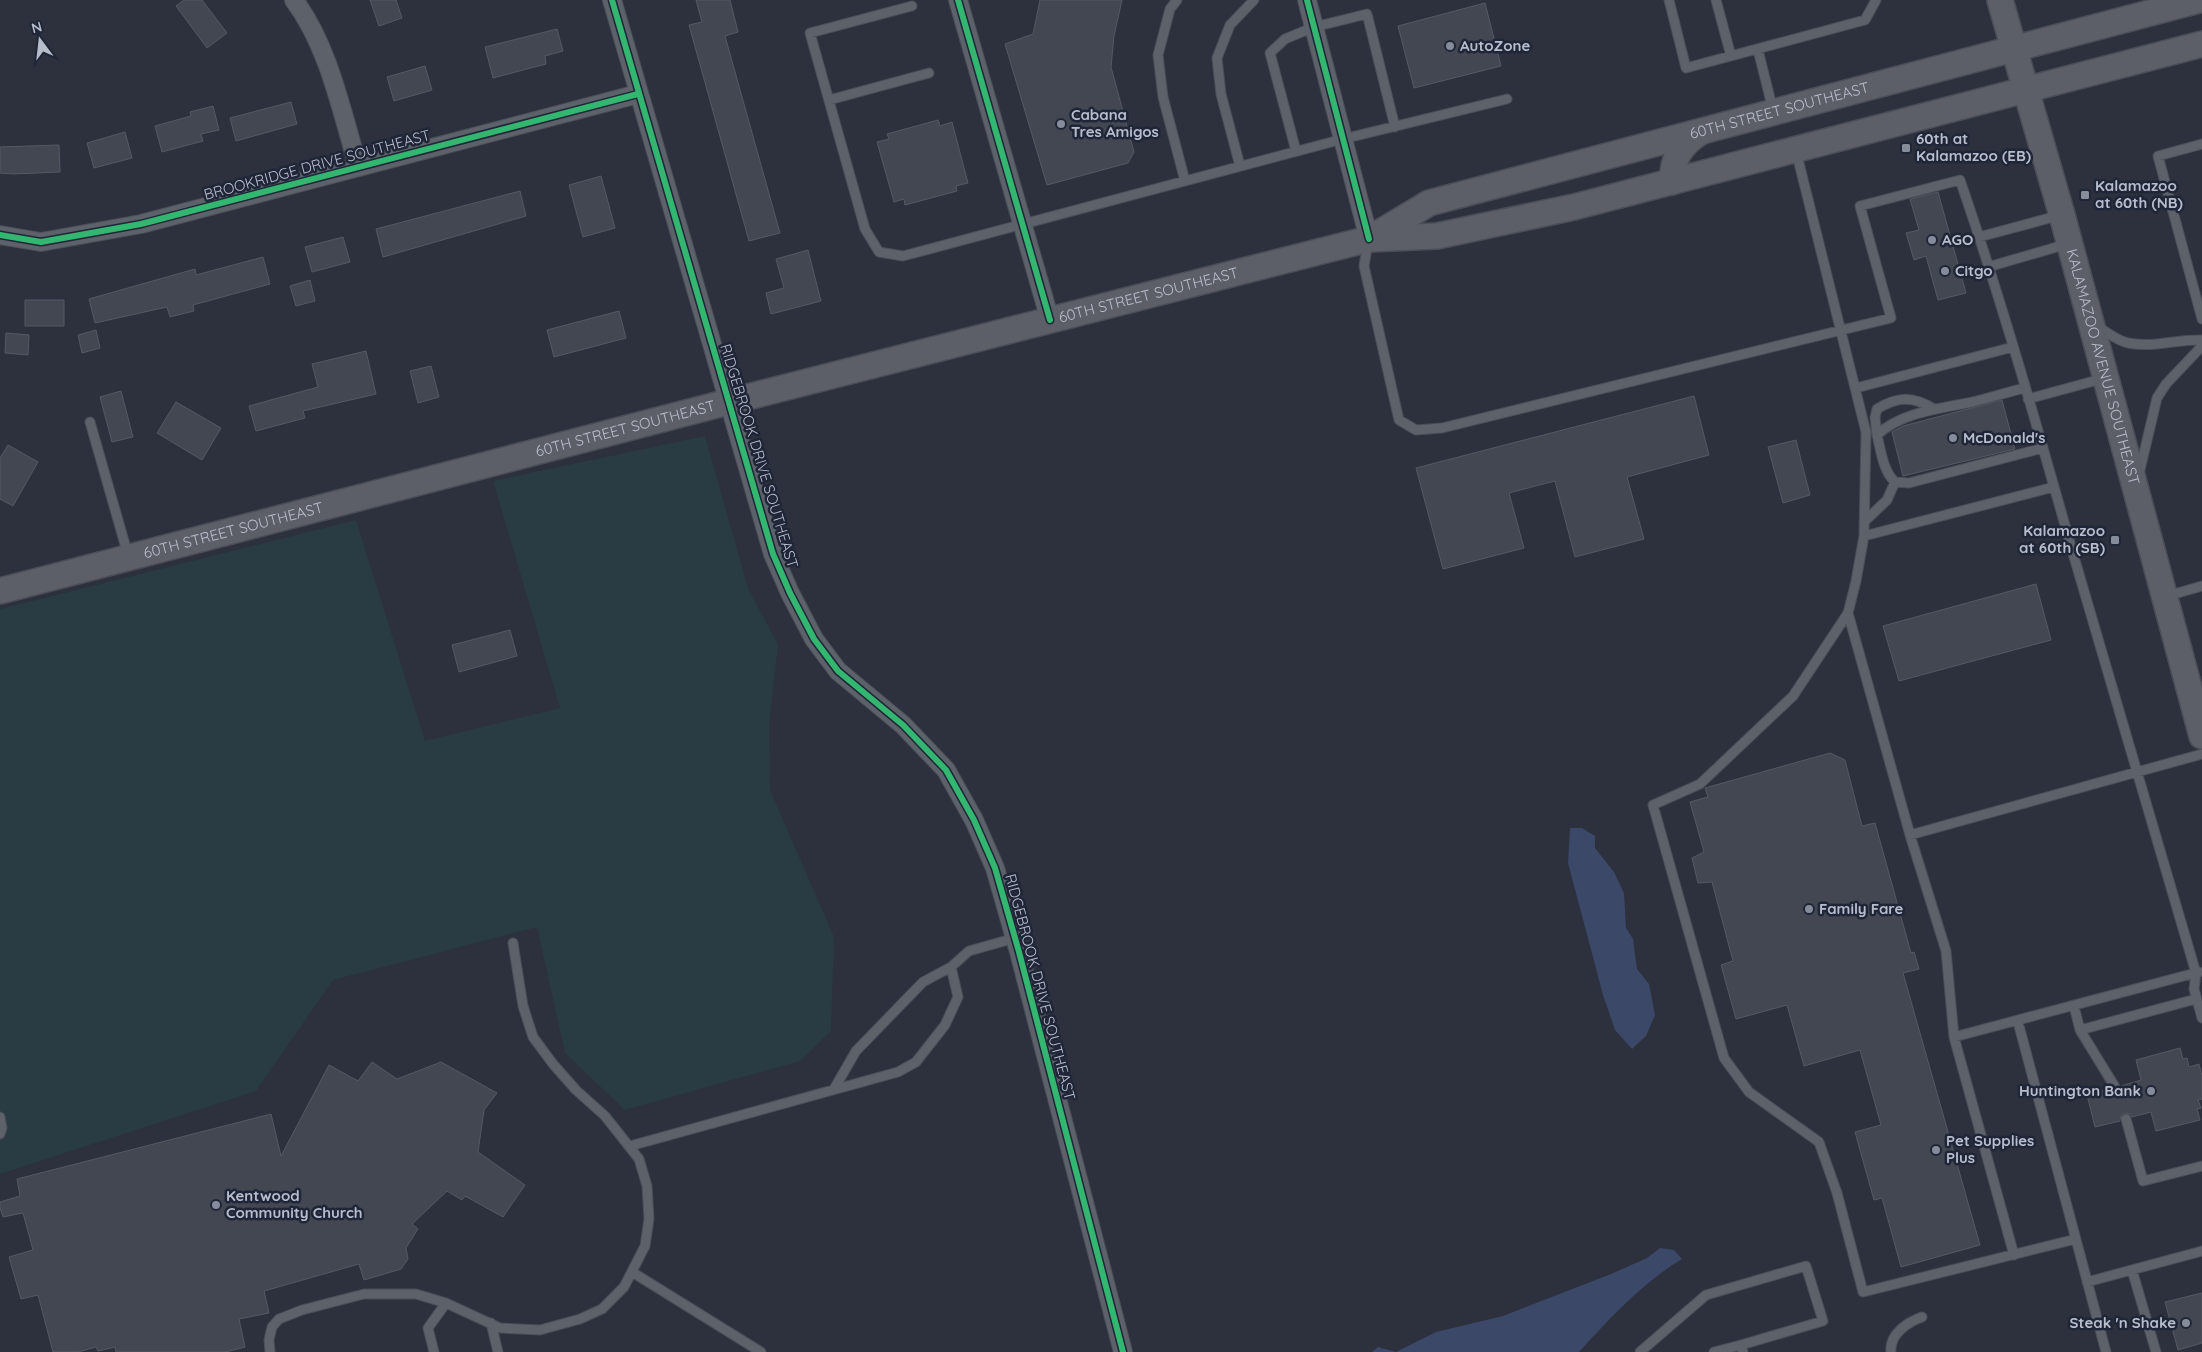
<svg xmlns="http://www.w3.org/2000/svg" width="2202" height="1352" font-family="Quicksand,sans-serif">
<rect width="100%" height="100%" fill="#2c313d"/>
<!-- green -->
<path fill="#293b43" d="M 705,436 L 748,588 L 778,645 L 769,725 L 770,790 L 834,937 L 831,1031 L 800,1061 L 625,1110 L 565,1053 L 537,927 L 333,980 L 256,1091 L 0,1174 L 0,609 L 356,520 L 425,741 L 560,708 L 493,481 Z"/>
<!-- water -->
<path fill="#3b4868" d="M 1570,828 L 1582,828 L 1595,836 L 1595,848 L 1614,872 L 1624,893 L 1626,928 L 1633,939 L 1637,969 L 1649,984 L 1655,1015 L 1646,1036 L 1632,1049 L 1615,1030 L 1603,995 L 1568,863 Z
M 1660,1248 L 1674,1250 L 1682,1259 C 1642,1283 1610,1318 1579,1352 L 1372,1352 L 1378,1347 L 1396,1352 L 1436,1332 L 1503,1316 L 1611,1274 L 1647,1258 Z"/>
<!-- building -->
<path fill="#424751" stroke="#555964" d="M 184,0 L 202,0 L 227,33 L 207,48 L 176,6 Z
M 370,0 L 396,0 L 402,18 L 379,26 Z
M 696,0 L 730,0 L 738,32 L 725,36 L 780,233 L 749,241 L 689,25 L 702,22 Z
M 1040,0 L 1122,0 L 1114,36 L 1111,67 L 1134,152 L 1128,163 L 1047,185 L 1005,44 L 1033,34 Z
M 1485,3 L 1501,66 L 1414,88 L 1398,26 Z
M 557,29 L 563,51 L 545,56 L 546,64 L 493,78 L 485,47 Z
M 425,66 L 432,90 L 394,101 L 387,77 Z
M 291,102 L 297,124 L 236,141 L 230,118 Z
M 213,106 L 219,130 L 201,134 L 203,141 L 162,152 L 155,126 L 191,116 L 190,112 Z
M 938,120 L 940,126 L 952,122 L 968,183 L 956,186 L 957,191 L 905,205 L 904,199 L 894,202 L 877,142 L 889,139 L 887,134 Z
M 125,132 L 132,158 L 94,168 L 87,143 Z
M 59,145 L 60,172 L 13,174 L 0,173 L 0,147 Z
M 601,176 L 615,228 L 583,237 L 569,185 Z
M 520,191 L 526,216 L 383,257 L 376,229 Z
M 1938,192 L 1966,293 L 1938,300 L 1926,256 L 1914,260 L 1906,233 L 1919,230 L 1910,199 Z
M 343,237 L 350,262 L 312,272 L 305,247 Z
M 808,250 L 821,301 L 771,314 L 766,293 L 784,288 L 776,259 Z
M 263,257 L 270,284 L 193,305 L 194,311 L 170,317 L 167,307 L 95,323 L 89,299 L 195,269 L 196,275 Z
M 310,280 L 315,301 L 296,306 L 290,286 Z
M 25,300 L 64,300 L 64,326 L 25,326 Z
M 619,311 L 626,338 L 554,357 L 547,330 Z
M 96,330 L 100,348 L 82,353 L 78,335 Z
M 6,333 L 29,335 L 28,355 L 5,353 Z
M 366,351 L 376,394 L 303,411 L 305,418 L 256,431 L 249,406 L 318,387 L 312,364 Z
M 431,366 L 439,397 L 418,403 L 410,371 Z
M 121,391 L 133,437 L 112,442 L 100,397 Z
M 1694,396 L 1709,455 L 1627,477 L 1644,539 L 1575,557 L 1555,481 L 1509,493 L 1524,548 L 1443,569 L 1416,468 Z
M 2002,400 L 2015,449 L 1903,476 L 1892,432 L 1903,426 Z
M 176,402 L 221,428 L 202,460 L 157,433 Z
M 1796,440 L 1810,495 L 1783,503 L 1768,447 Z
M 8,445 L 38,462 L 13,506 L 0,499 L 0,458 Z
M 2036,584 L 2051,640 L 1899,681 L 1883,626 Z
M 510,630 L 517,656 L 459,672 L 452,645 Z
M 1830,753 L 1845,760 L 1862,826 L 1875,823 L 1911,953 L 1914,952 L 1919,969 L 1903,973 L 1980,1245 L 1901,1267 L 1882,1198 L 1874,1200 L 1855,1132 L 1881,1125 L 1860,1050 L 1804,1066 L 1787,1005 L 1736,1019 L 1721,965 L 1733,961 L 1712,882 L 1698,883 L 1692,858 L 1704,852 L 1690,802 L 1708,797 L 1705,788 Z
M 2180,1048 L 2183,1059 L 2187,1058 L 2189,1067 L 2199,1064 L 2202,1076 L 2202,1099 L 2198,1100 L 2201,1108 L 2197,1109 L 2200,1120 L 2156,1131 L 2151,1112 L 2132,1117 L 2130,1114 L 2125,1113 L 2121,1115 L 2120,1121 L 2095,1127 L 2087,1095 L 2109,1089 L 2112,1093 L 2118,1093 L 2121,1086 L 2141,1080 L 2136,1060 Z
M 372,1062 L 397,1079 L 441,1062 L 497,1093 L 484,1110 L 478,1152 L 525,1185 L 503,1217 L 465,1196 L 462,1200 L 447,1191 L 412,1224 L 418,1229 L 406,1248 L 408,1259 L 401,1269 L 364,1280 L 359,1264 L 264,1291 L 269,1313 L 239,1319 L 245,1347 L 226,1352 L 116,1352 L 115,1347 L 98,1351 L 96,1347 L 78,1352 L 53,1352 L 38,1295 L 21,1299 L 9,1257 L 33,1250 L 23,1213 L 3,1217 L 0,1208 L 0,1202 L 20,1196 L 17,1179 L 271,1114 L 281,1156 L 329,1065 L 358,1081 Z
M 2202,1293 L 2202,1343 L 2178,1350 L 2165,1302 Z"/>
<g fill="none" stroke-linecap="round" stroke-linejoin="round">
<!-- service casing -->
<g stroke="#4a4e57" stroke-width="11">
<path id="service" d="M 1177,0 L 1170,9 L 1158,55 L 1163,97 L 1185,181
M 1669,0 L 1686,68 L 1865,20 L 1876,0
M 1716,0 L 1731,56
M 912,6 L 810,33 L 865,229 L 879,252 L 903,256 L 1343,139 L 1507,99
M 1758,50 L 1773,110
M 829,100 L 929,73
M 2202,144 L 2158,156 L 2202,319
M 1296,151 L 1270,53 L 1285,39 L 1314,27 L 1367,14 L 1395,127
M 1796,151 L 1866,432 L 1864,536 L 1856,581 L 1848,613 L 1793,696 L 1700,784 L 1653,805 L 1724,1058 L 1749,1092 L 1819,1142 L 1837,1193 L 1863,1292 L 2076,1239
M 1240,166 L 1221,94 L 1217,58 L 1230,25 L 1254,0
M 1979,237 L 2061,215
M 1368,242 L 1364,266 L 1399,420 L 1416,430 L 1442,428 L 1891,318 L 1860,206 L 1960,180 C 2002,302 2037,426 2072,550 C 2113,691 2154,832 2196,973 L 2194,989 L 2202,1018
M 1988,267 L 2067,244
M 2097,326 C 2106,332 2118,341 2128,343 C 2154,348 2177,339 2202,340
M 1856,388 L 2013,347
M 2025,388 C 2007,392 1990,398 1972,402 C 1939,409 1902,412 1877,435 C 1881,451 1883,471 1895,482 L 1909,483 L 2043,448
M 2028,399 L 2105,378
M 90,422 L 128,555
M 1877,435 L 1875,417 L 1877,409 C 1898,396 1913,396 1934,409
M 2139,474 L 2157,398 L 2166,384 L 2202,346
M 1865,521 L 1887,500 L 1895,482
M 1864,536 L 2054,487
M 2167,596 L 2202,586
M 1848,613 L 1910,835 L 1946,951 L 1954,1037 L 2014,1255
M 1910,835 L 2202,754
M 2074,1006 L 2080,1030 L 2115,1087
M 2018,1022 L 2106,1352
M 2080,1030 L 2196,999
M 1954,1037 L 2199,972
M 834,1089 L 856,1051 L 923,982 L 951,967 L 969,951 L 1015,938
M 0,1117 L 2,1128 L 0,1134
M 2126,1119 L 2143,1181 L 2202,1166
M 630,1146 L 898,1072 L 916,1062 L 945,1025 L 958,997 L 951,967
M 2132,1270 L 2156,1352
M 632,1272 L 761,1352
M 2087,1282 L 2202,1251
M 491,1323 L 498,1352
M 270,1352 L 269,1340 L 272,1327 L 279,1319 L 302,1310 L 364,1294 L 416,1294 L 446,1303 L 500,1328 L 540,1330 L 580,1319 L 602,1309 L 624,1287 L 645,1246 L 649,1219 L 647,1186 L 639,1159 L 605,1116 L 576,1090 L 553,1064 L 533,1037 L 523,1006 L 513,943
M 434,1352 L 428,1328 L 446,1303
M 1640,1352 L 1706,1295 L 1806,1266 L 1823,1321 L 1741,1345 L 1743,1352
M 1714,1352 L 1741,1345
M 1891,1352 C 1889,1334 1908,1322 1922,1317"/>
</g>
<!-- minor casing -->
<g stroke="#4a4e57" stroke-width="20">
<path id="minor" d="M 294,0 C 329,47 341,110 358,166
M 612,0 L 773,554 L 790,593 L 814,639 L 838,671 L 903,725 L 946,770 L 974,820 L 995,868 L 1019,952 L 1123,1352
M 958,0 L 1050,320
M 1307,0 L 1369,239
M 0,235 L 41,242 L 141,224 L 638,94"/>
</g>
<!-- secondary casing -->
<g stroke="#4a4e57" stroke-width="28">
<g id="secondary">
<path id="s1" d="M 2000,0 L 2062,215 L 2202,736"/>
<path d="M 1672,182 C 1673,159 1679,146 1699,133"/>
<path id="s2" d="M 1371,238 L 1429,203 L 2199,0"/>
<path id="s3" d="M 0,591 L 728,402 L 1369,239 L 1437,236 L 1574,207 L 2202,44"/>
</g>
</g>
<!-- service -->
<use href="#service" stroke="#5d616a" stroke-width="9"/>
<!-- minor -->
<use href="#minor" stroke="#5d616a" stroke-width="18"/>
<!-- secondary -->
<use href="#secondary" stroke="#5c5f68" stroke-width="25"/>
<!-- cycleway casing -->
<g stroke="#1f2638" stroke-width="9">
<path id="cycleway" d="M 612,0 L 773,554 L 790,593 L 814,639 L 838,671 L 903,725 L 946,770 L 974,820 L 995,868 L 1019,952 L 1123,1352
M 958,0 L 1050,320
M 1307,0 L 1369,239
M 0,235 L 41,242 L 141,224 L 638,94"/>
</g>
<!-- cycleway -->
<use href="#cycleway" stroke="#33b770" stroke-width="6"/>
</g>
<!-- markers -->
<g fill="#878c9a" stroke="#1f2638" stroke-width="2">
<circle cx="1450" cy="46" r="5"/>
<circle cx="1061" cy="124" r="5"/>
<rect x="1901" y="143" width="10" height="10" rx="2.5"/>
<rect x="2080" y="190" width="10" height="10" rx="2.5"/>
<circle cx="1932" cy="240" r="5"/>
<circle cx="1945" cy="271" r="5"/>
<circle cx="1953" cy="438" r="5"/>
<rect x="2110" y="535" width="10" height="10" rx="2.5"/>
<circle cx="1809" cy="909" r="5"/>
<circle cx="2151" cy="1091" r="5"/>
<circle cx="1936" cy="1150" r="5"/>
<circle cx="216" cy="1205" r="5"/>
<circle cx="2186" cy="1323" r="5"/>
</g>
<g text-anchor="middle" stroke-width="5" stroke-linejoin="round" paint-order="stroke">
<!-- poi labels -->
<g font-size="15" font-weight="bold" fill="#b8bdcc" stroke="#1f2638" text-anchor="start">
<text x="1460" y="51">AutoZone</text>
<text x="1071" y="120">Cabana<tspan x="1071" dy="17">Tres Amigos</tspan></text>
<text x="1916" y="144">60th at<tspan x="1916" dy="17">Kalamazoo (EB)</tspan></text>
<text x="2095" y="191">Kalamazoo<tspan x="2095" dy="17">at 60th (NB)</tspan></text>
<text x="1942" y="245">AGO</text>
<text x="1955" y="276">Citgo</text>
<text x="1963" y="443">McDonald's</text>
<text x="2105" y="536" text-anchor="end">Kalamazoo<tspan x="2105" dy="17">at 60th (SB)</tspan></text>
<text x="1819" y="914">Family Fare</text>
<text x="2141" y="1096" text-anchor="end">Huntington Bank</text>
<text x="1946" y="1146">Pet Supplies<tspan x="1946" dy="17">Plus</tspan></text>
<text x="226" y="1201">Kentwood<tspan x="226" dy="17">Community Church</tspan></text>
<text x="2176" y="1328" text-anchor="end">Steak 'n Shake</text>
</g>
<!-- street labels -->
<g font-size="15" fill="#b8bdcc" stroke="#1f2638">
<text dy="5" stroke="none"><textPath href="#s2" startOffset="430">60TH STREET SOUTHEAST</textPath></text>
<text transform="translate(317 165) rotate(-15)" y="5">BROOKRIDGE DRIVE SOUTHEAST</text>
<text dy="5" stroke="none"><textPath href="#s3" startOffset="1186">60TH STREET SOUTHEAST</textPath></text>
<text dy="5" stroke="none"><textPath href="#s1" startOffset="381">KALAMAZOO AVENUE SOUTHEAST</textPath></text>
<text dy="5" stroke="none"><textPath href="#s3" startOffset="646">60TH STREET SOUTHEAST</textPath></text>
<text transform="translate(759 456) rotate(73)" y="5">RIDGEBROOK DRIVE SOUTHEAST</text>
<text dy="5" stroke="none"><textPath href="#s3" startOffset="241">60TH STREET SOUTHEAST</textPath></text>
<text transform="translate(1040 987) rotate(75)" y="5">RIDGEBROOK DRIVE SOUTHEAST</text>
</g>
</g>
<!-- north arrow -->
<g transform="translate(40 40) rotate(345)" stroke="#1f2638" stroke-width="4" paint-order="stroke">
<path d="M0-4L9 19L0 12L-9 19Z" fill="#b8bdcc"/>
<text y="-8" font-size="14" font-weight="bold" text-anchor="middle" fill="#b8bdcc">N</text>
</g>
</svg>
